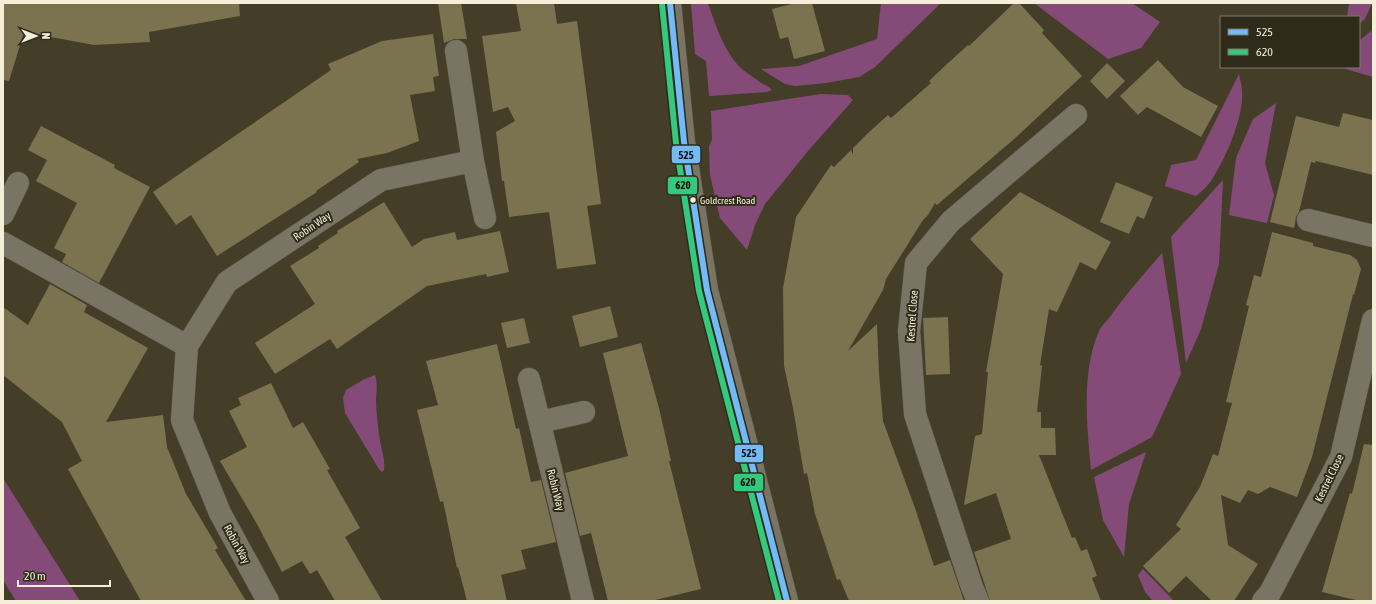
<svg xmlns="http://www.w3.org/2000/svg" width="1376" height="604" font-family="'Asap Condensed',sans-serif">
<rect width="100%" height="100%" fill="#443e29"/>
<!-- green -->
<path fill="#854b78" d="M 691,3 L 708,3 C 715,24 725,54 742,69 C 747,73 754,78 760,82 C 764,85 769,86 772,90 L 767,92 L 709,96 L 706,61 L 695,54 Z
M 881,3 L 941,3 L 875,67 L 859,77 L 826,83 L 795,86 L 785,84 L 761,69 L 799,66 L 877,39 Z
M 1034,3 L 1132,3 L 1160,22 L 1141,48 L 1108,59 Z
M 1349,3 L 1372,3 L 1365,19 L 1359,24 L 1359,17 L 1347,17 Z
M 1371,31 L 1373,36 L 1373,77 L 1339,67 L 1359,67 L 1359,41 Z
M 1239,74 C 1240,80 1242,86 1242,92 C 1244,117 1225,160 1211,181 C 1207,187 1201,192 1196,196 L 1165,186 L 1171,165 L 1196,160 Z
M 821,94 L 848,95 L 853,100 L 808,151 L 765,204 L 755,225 L 747,250 L 720,218 L 710,175 L 709,146 L 712,140 L 711,111 Z
M 1276,103 L 1265,163 L 1274,195 L 1267,223 L 1229,215 L 1236,158 L 1253,119 Z
M 1223,180 L 1219,264 L 1201,329 L 1186,363 L 1171,237 Z
M 1162,253 L 1181,374 L 1152,437 L 1091,470 C 1087,426 1081,372 1099,331 C 1102,325 1108,320 1112,314 C 1127,293 1145,273 1162,253 Z
M 375,375 C 378,384 376,393 376,403 C 377,417 378,432 381,446 C 383,455 385,461 384,470 L 382,472 L 379,469 L 345,413 L 343,398 L 346,390 L 363,380 Z
M 1146,452 L 1129,504 L 1124,557 L 1103,520 L 1094,477 Z
M 3,478 L 80,601 L 16,601 L 3,580 Z
M 1143,569 L 1174,601 L 1153,601 L 1145,592 L 1138,575 Z"/>
<!-- building -->
<path fill="#7b7250" d="M 3,3 L 239,3 L 240,16 L 149,32 L 150,42 L 94,45 L 24,32 L 9,81 L 3,80 Z
M 438,3 L 461,3 L 467,39 L 454,39 L 444,43 Z
M 516,3 L 554,3 L 557,24 L 577,21 L 601,204 L 587,206 L 596,264 L 557,269 L 549,212 L 509,217 L 504,181 L 502,181 L 496,132 L 515,121 L 508,107 L 493,112 L 482,36 L 521,31 Z
M 796,3 L 812,3 L 825,51 L 794,59 L 788,37 L 780,39 L 772,9 Z
M 1014,3 L 1019,3 L 1044,30 L 1042,33 L 1082,76 L 1013,140 L 937,205 L 935,203 L 928,215 L 923,220 L 886,279 L 883,290 L 848,351 L 877,324 L 879,374 L 883,421 L 915,508 L 934,566 L 950,560 L 964,601 L 849,601 L 840,579 L 837,580 L 815,514 L 807,473 L 804,474 L 793,408 L 784,366 L 783,288 L 796,217 L 831,165 L 834,167 L 851,150 L 853,155 L 853,148 L 867,134 L 888,115 L 891,118 L 931,83 L 929,81 L 947,64 L 968,45 L 969,46 Z
M 433,34 L 439,76 L 433,77 L 435,91 L 410,95 L 419,141 L 387,153 L 357,159 L 359,162 L 316,191 L 317,192 L 217,256 L 191,215 L 176,225 L 153,192 L 331,70 L 328,64 L 382,41 Z
M 1158,60 L 1183,87 L 1218,106 L 1201,137 L 1147,107 L 1138,115 L 1120,96 Z
M 1107,63 L 1125,81 L 1107,99 L 1090,81 Z
M 1343,113 L 1373,120 L 1373,175 L 1316,161 L 1315,163 L 1311,162 L 1299,212 L 1296,217 L 1294,228 L 1270,222 L 1296,116 L 1339,127 Z
M 41,126 L 115,165 L 114,168 L 150,187 L 99,283 L 62,262 L 66,254 L 54,248 L 77,203 L 36,181 L 47,160 L 28,150 Z
M 1116,182 L 1153,197 L 1144,219 L 1137,216 L 1129,234 L 1100,222 Z
M 1020,192 L 1111,242 L 1096,270 L 1080,262 L 1057,312 L 1049,309 L 1040,365 L 1042,366 L 1037,412 L 1041,412 L 1041,428 L 1055,428 L 1056,455 L 1039,455 L 1072,538 L 1075,537 L 1081,551 L 1087,549 L 1097,576 L 1092,578 L 1101,601 L 990,601 L 974,552 L 1011,539 L 996,493 L 964,505 L 975,436 L 982,434 L 988,372 L 986,372 L 1003,274 L 970,239 Z
M 384,202 L 412,247 L 424,239 L 455,232 L 457,240 L 500,231 L 509,272 L 487,277 L 486,274 L 427,286 L 337,349 L 330,339 L 275,374 L 255,343 L 315,304 L 290,266 L 319,248 L 318,246 L 338,233 L 337,231 Z
M 1272,232 L 1313,243 L 1313,246 L 1350,255 L 1357,260 L 1361,269 L 1354,295 L 1353,294 L 1312,457 L 1297,497 L 1270,487 L 1258,494 L 1248,490 L 1240,503 L 1221,495 L 1228,545 L 1258,564 L 1234,601 L 1212,601 L 1186,576 L 1169,593 L 1143,566 L 1181,529 L 1176,525 L 1200,487 L 1213,454 L 1218,456 L 1232,403 L 1226,402 L 1249,306 L 1246,305 L 1254,275 L 1261,277 Z
M 50,284 L 87,305 L 84,312 L 148,348 L 106,422 L 163,415 L 167,447 L 186,494 L 218,548 L 215,550 L 246,601 L 141,601 L 68,469 L 82,461 L 62,422 L 3,375 L 3,307 L 28,325 Z
M 610,306 L 618,337 L 580,347 L 572,316 Z
M 948,317 L 950,374 L 926,375 L 923,318 Z
M 524,318 L 530,343 L 507,348 L 501,323 Z
M 641,343 L 659,408 L 671,461 L 669,461 L 701,589 L 651,601 L 608,601 L 591,533 L 580,536 L 565,473 L 628,456 L 603,353 Z
M 497,344 L 516,429 L 519,428 L 531,482 L 541,480 L 556,542 L 521,550 L 526,569 L 501,575 L 507,601 L 467,601 L 458,567 L 457,568 L 443,501 L 440,502 L 417,410 L 438,405 L 426,361 Z
M 271,383 L 293,428 L 303,422 L 330,469 L 327,470 L 360,528 L 345,537 L 382,601 L 335,601 L 317,570 L 310,574 L 302,561 L 282,572 L 257,524 L 220,461 L 247,447 L 229,411 L 241,405 L 238,398 Z
M 1364,444 L 1373,445 L 1373,601 L 1360,601 L 1322,592 L 1350,493 L 1352,494 Z"/>
<g fill="none" stroke-linecap="round" stroke-linejoin="round">
<!-- minor casing -->
<g stroke="#5e5948" stroke-width="23">
<path id="minor" d="M 670,3 L 684,142 L 707,290 L 787,601
M 456,51 L 473,161 L 485,218
M 3,214 L 18,183
M 1308,220 L 1373,236
M 3,243 L 187,346
M 529,379 L 583,601
M 540,422 L 584,412
M 268,601 L 220,513 L 182,420 L 187,346 L 227,282 L 381,180 L 473,161
M 978,601 L 972,587 L 915,414 L 909,331 L 916,263 L 951,221 L 1076,115
M 1263,601 L 1270,593 L 1341,457 L 1373,320"/>
</g>
<!-- minor -->
<use href="#minor" stroke="#797463" stroke-width="22"/>
<!-- bus-1 casing -->
<g stroke="#2f2b1a" stroke-width="9">
<path id="bus-1" d="M 670,3 L 684,142 L 707,290 L 787,601"/>
</g>
<!-- bus-2 casing -->
<g stroke="#2f2b1a" stroke-width="9">
<path id="bus-2" d="M 662,4 L 676,143 L 699,291 L 779,601"/>
</g>
<!-- bus-1 -->
<use href="#bus-1" stroke="#73baf8" stroke-width="6"/>
<!-- bus-2 -->
<use href="#bus-2" stroke="#33ca7d" stroke-width="6"/>
</g>
<!-- markers -->
<circle fill="#f5efda" stroke="#2f2b1a" stroke-width="1.5" cx="693" cy="200" r="3.5"/>
<g text-anchor="middle" stroke-width="4" stroke-linejoin="round" paint-order="stroke">
<!-- bus labels -->
<g font-size="10" fill="#f5efda" stroke="#2f2b1a" text-anchor="start">
<text x="700" y="204">Goldcrest Road</text>
</g>
<!-- street labels -->
<g font-size="11" fill="#f5efda" stroke="#2f2b1a">
<text transform="translate(312 226) rotate(-34)" y="4">Robin Way</text>
<text transform="translate(912 316) rotate(-86)" y="4">Kestrel Close</text>
<text transform="translate(1329 478) rotate(-64)" y="4">Kestrel Close</text>
<text transform="translate(556 490) rotate(76)" y="4">Robin Way</text>
<text transform="translate(237 544) rotate(61)" y="4">Robin Way</text>
</g>
</g>
<g stroke="#2f2b1a" stroke-width="1.5">
<rect x="671" y="145" width="30" height="19" rx="4" fill="#73baf8"/>
<rect x="667" y="176" width="31" height="19" rx="4" fill="#33ca7d"/>
<rect x="734" y="444" width="30" height="19" rx="4" fill="#73baf8"/>
<rect x="733" y="473" width="31" height="19" rx="4" fill="#33ca7d"/>
</g>
<g font-size="11" text-anchor="middle" font-weight="bold" fill="#111">
<text x="686" y="159">525</text>
<text x="683" y="189">620</text>
<text x="749" y="457">525</text>
<text x="748" y="486">620</text>
</g>
<!-- border -->
<rect width="1376" height="604" fill="none" stroke="#f5efda" stroke-width="8"/>
<!-- legend -->
<rect x="1220" y="16" width="140" height="52" fill="#2f2b1a" stroke="#7e7967"/>
<rect x="1228" y="29" width="20" height="6" fill="#73baf8" stroke="#7e7967"/>
<text x="1256" y="36" font-size="12" fill="#f5efda">525</text>
<rect x="1228" y="49" width="20" height="6" fill="#33ca7d" stroke="#7e7967"/>
<text x="1256" y="56" font-size="12" fill="#f5efda">620</text>
<!-- north arrow -->
<g transform="translate(36 36) rotate(90)" stroke="#2f2b1a" stroke-width="3" paint-order="stroke">
<path d="M0-3L7 15L0 10L-7 15Z" fill="#f5efda"/>
<text y="-6" font-size="11" font-weight="bold" text-anchor="middle" fill="#f5efda">N</text>
</g>
<!-- scale -->
<path d="M18 580v6h92v-6" fill="none" stroke="#f5efda" stroke-width="2"/>
<text x="24" y="580" font-size="12" fill="#f5efda" stroke="#2f2b1a" stroke-width="3" paint-order="stroke">20 m</text>
</svg>
